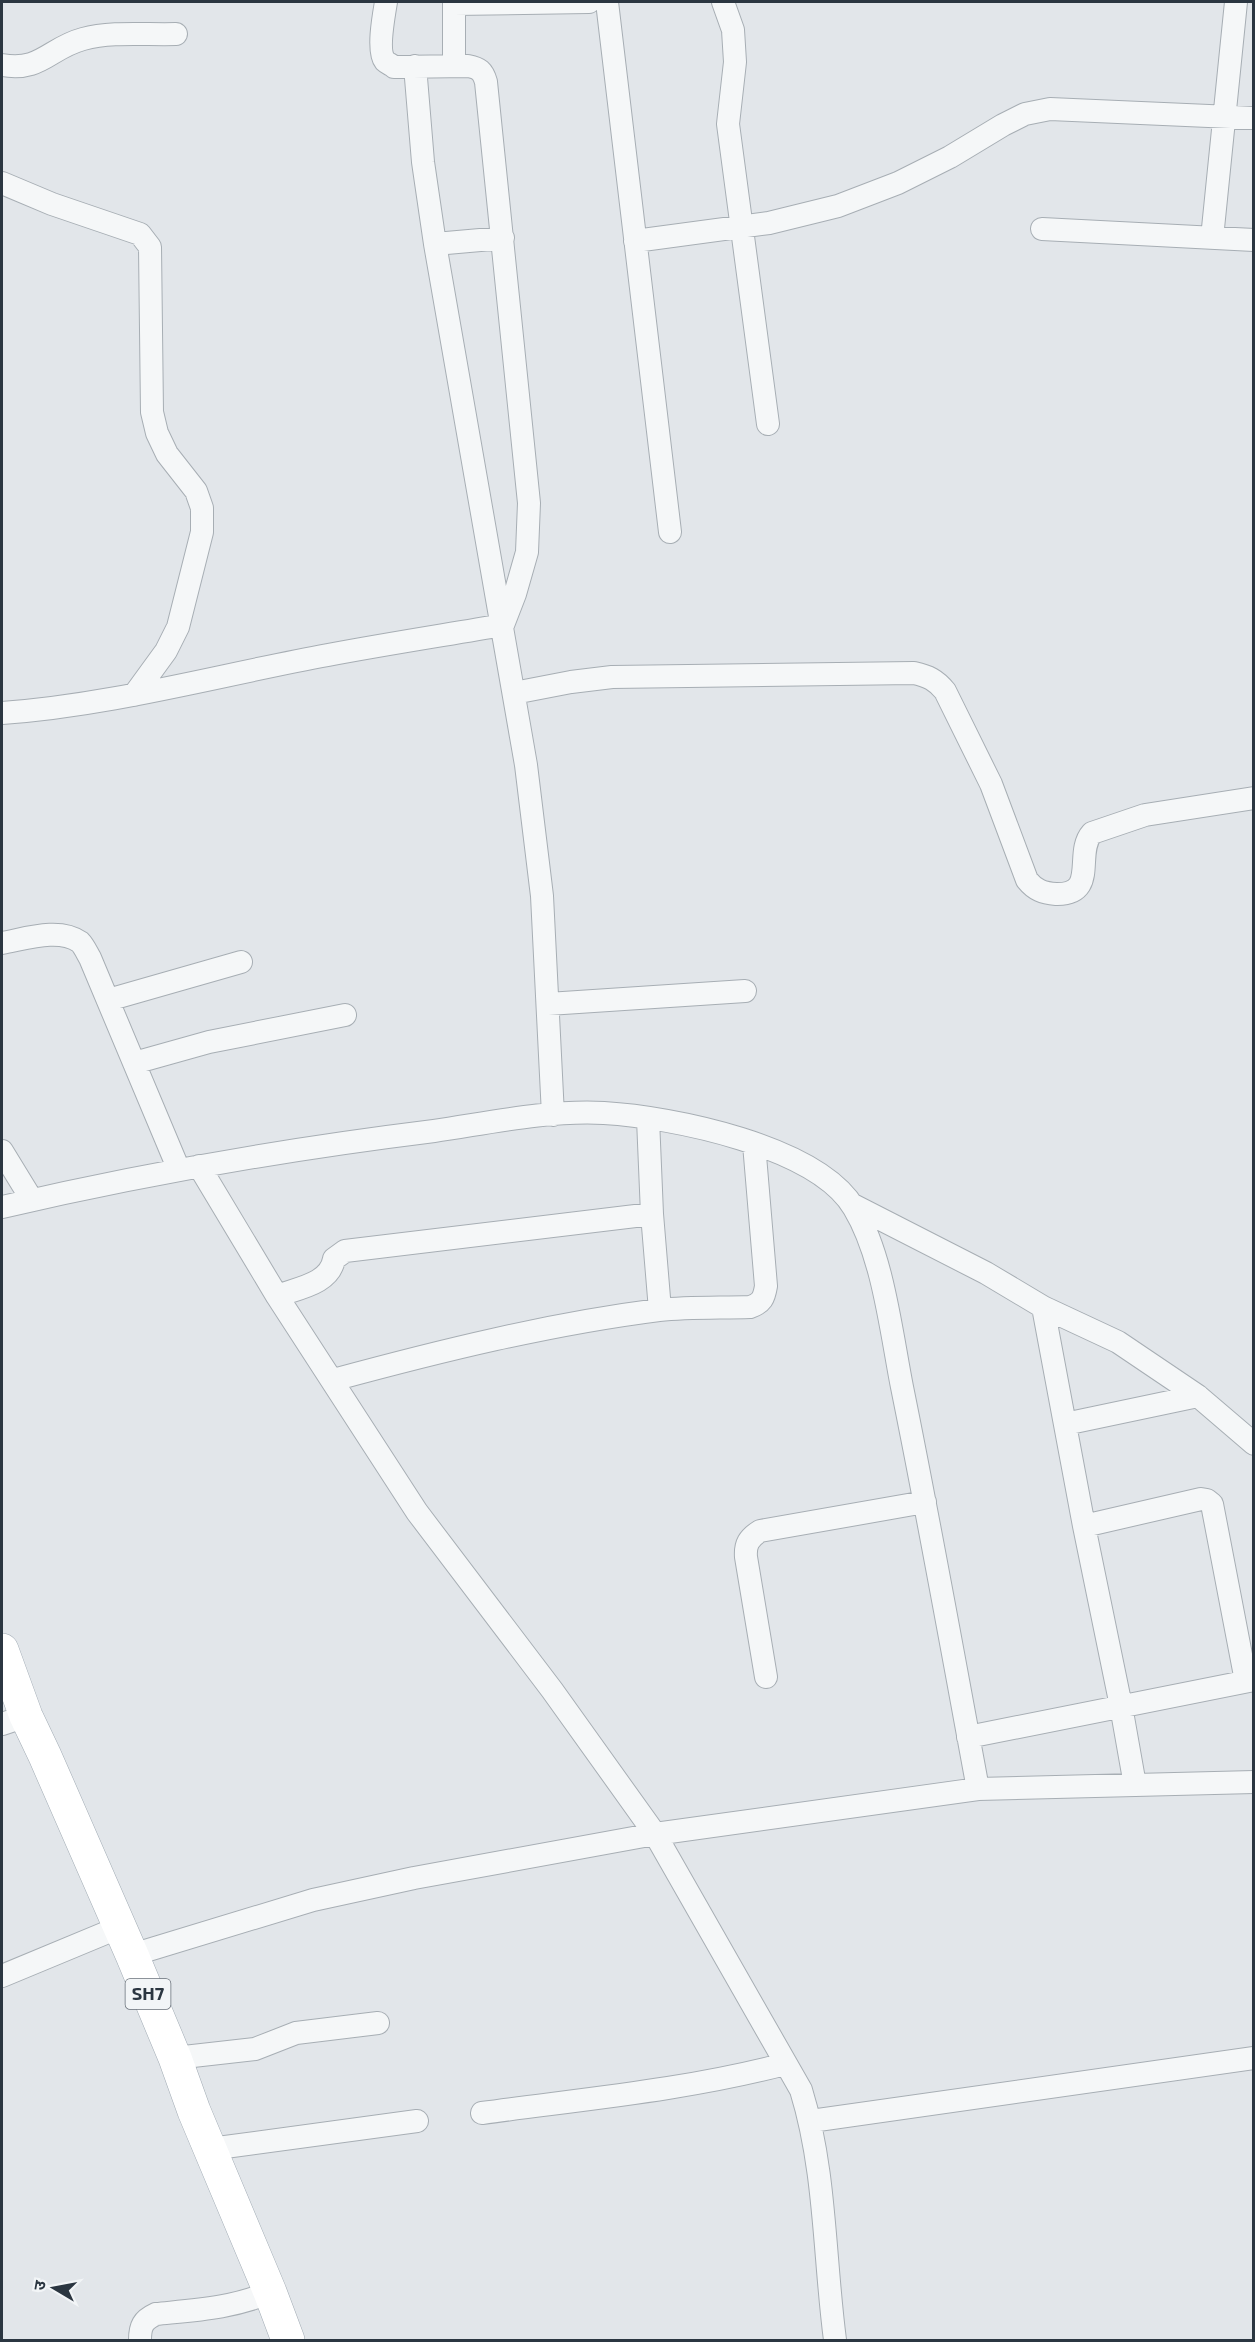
<svg xmlns="http://www.w3.org/2000/svg" width="1255" height="2342" font-family="'Exo 2','Noto Sans Devanagari',sans-serif">
<rect width="100%" height="100%" fill="#e2e6ea"/>
<g fill="none" stroke-linecap="round" stroke-linejoin="round">
<!-- street casing -->
<g stroke="#a7aeb4" stroke-width="24">
<path id="street" d="M 454,2 L 454,66
M 607,2 L 670,532
M 723,2 L 733,30 L 735,62 L 728,124 L 768,424
M 454,4 L 589,2
M 2,65 C 41,72 49,48 83,39 C 112,31 146,35 176,34
M 415,66 L 423,162 L 435,244 L 526,765 L 542,896 L 553,1115
M 2,183 L 52,204 L 140,234 L 150,247 L 152,412 L 157,433 L 167,454 L 196,491 L 202,508 L 202,532 L 178,627 L 166,651 L 134,695
M 1042,229 L 1254,240
M 1212,238 L 1236,2
M 635,241 L 769,223 L 838,206 L 898,183 L 950,157 L 1003,125 L 1025,114 L 1050,109 L 1254,118
M 435,244 L 503,238
M 514,693 L 571,682 L 612,677 L 914,673 C 928,676 936,680 945,691 L 991,784 L 1027,880 C 1035,890 1043,893 1056,894 C 1099,895 1074,853 1092,833 L 1145,815 L 1254,798
M 2,713 C 112,705 219,675 328,655 C 386,644 445,635 503,625 L 515,594 L 527,552 L 529,503 L 486,82 C 483,71 479,68 468,66 L 394,67 C 392,65 387,63 385,61 C 377,51 384,14 386,2
M 2,943 C 25,939 59,927 80,942 C 84,946 87,953 90,958 L 179,1170
M 108,1000 L 241,962
M 548,1004 L 745,991
M 134,1063 L 209,1042 L 345,1015
M 648,1119 L 652,1214 L 660,1310
M 2,1151 L 32,1200
M 199,1166 L 277,1296 L 417,1512 L 552,1690 L 655,1834 L 801,2090 C 826,2171 824,2257 835,2340
M 853,1205 L 986,1273 L 1043,1307 L 1118,1342 L 1198,1396 L 1254,1444
M 2,1207 C 144,1174 288,1149 434,1131 C 489,1123 547,1110 604,1113 C 672,1117 817,1146 854,1208 C 883,1256 891,1331 902,1387 C 929,1520 953,1654 978,1789
M 277,1296 C 298,1288 330,1284 334,1259 L 345,1251 L 652,1214
M 1043,1307 L 1084,1526 L 1121,1706 L 1135,1785
M 333,1380 C 440,1351 549,1324 659,1310 C 689,1307 720,1308 750,1307 C 762,1303 764,1298 766,1286 L 754,1144
M 1065,1424 L 1198,1396
M 1084,1526 L 1201,1499 L 1207,1500 L 1212,1504 L 1246,1681
M 766,1677 L 746,1557 C 745,1544 749,1538 760,1531 L 925,1502
M 2,1724 L 26,1716
M 968,1737 L 1254,1680
M 132,1955 L 313,1900 L 414,1878 L 655,1834 L 978,1789 L 1254,1782
M 2,1976 L 120,1927
M 175,2058 L 255,2049 L 296,2033 L 378,2023
M 482,2113 C 584,2099 686,2090 785,2064
M 811,2121 L 1254,2058
M 210,2149 L 417,2121
M 140,2340 C 140,2326 143,2320 156,2314 C 195,2310 234,2308 270,2292"/>
</g>
<!-- primary casing -->
<g stroke="#a2acb5" stroke-width="34">
<path id="primary" d="M 2,1650 L 26,1716 L 45,1756 L 132,1955 L 175,2058 L 194,2111 L 270,2292 L 288,2340"/>
</g>
<!-- street -->
<use href="#street" stroke="#f5f7f8" stroke-width="22"/>
<!-- primary -->
<use href="#primary" stroke="#fff" stroke-width="33"/>
</g>
<g text-anchor="middle" stroke-width="4.5" stroke-linejoin="round" paint-order="stroke">
<!-- shield labels -->
<rect fill="#f2f5f7" stroke="#676f78" stroke-width="1.5" x="125.5" y="1979" width="45" height="30" rx="4.5"/>
<g font-size="18" font-weight="bold" fill="#2b3641">
<text x="148" y="2000">SH7</text>
</g>
</g>
<!-- border -->
<rect width="1255" height="2342" fill="none" stroke="#2b3641" stroke-width="6"/>
<!-- north arrow -->
<g transform="translate(54 2288) rotate(280)" stroke="#f2f5f7" stroke-width="4.5" paint-order="stroke">
<path d="M0-4.5L10 22L0 15L-10 22Z" fill="#2b3641"/>
<text y="-9" font-size="16" font-weight="bold" text-anchor="middle" fill="#2b3641">उ</text>
</g>
</svg>
